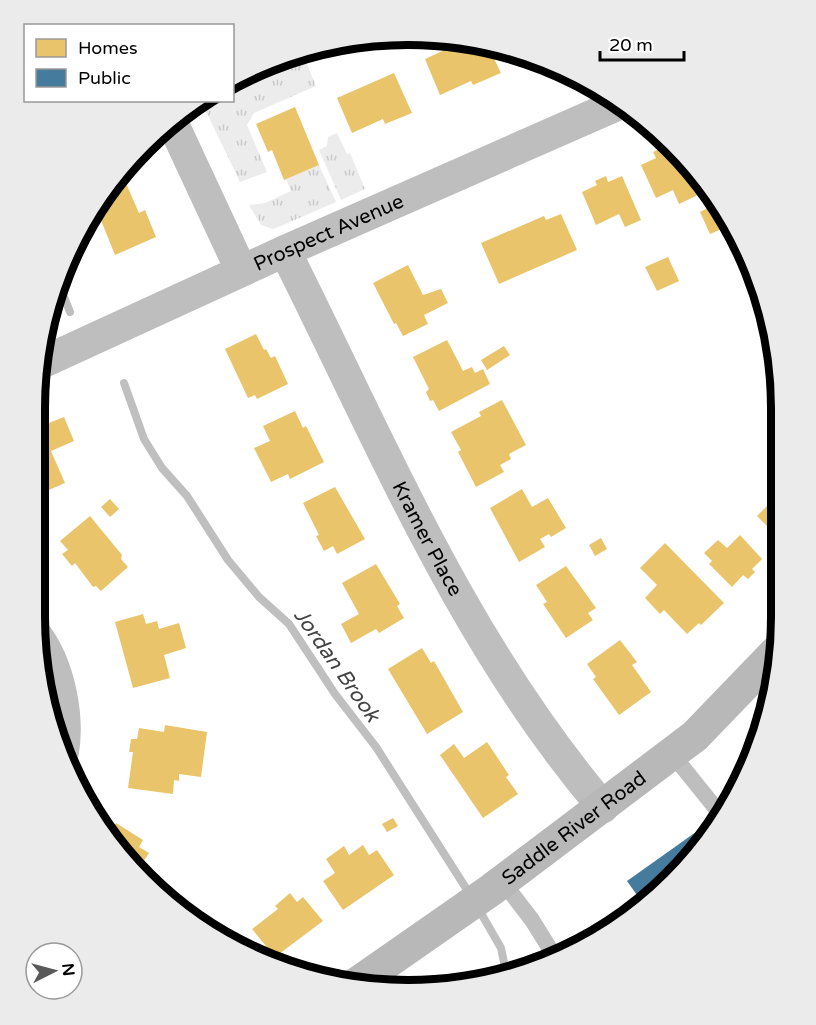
<svg xmlns="http://www.w3.org/2000/svg" width="816" height="1025" font-family="'Varela Round',sans-serif">
<defs>
<pattern id="grass-tufts" width="24" height="20" patternUnits="userSpaceOnUse" patternTransform="scale(1.5)"><rect width="24" height="20" fill="#ececec"/><path d="M3 7l-1-3M5 7V3M7 7l1-3M15 17l-1-3M17 17v-4M19 17l1-3" fill="none" stroke="#c9c9c9"/></pattern>
</defs>
<rect width="100%" height="100%" fill="#fff"/>
<!-- grass -->
<path fill="url(#grass-tufts)" d="M 304,57 L 316,86 L 254,113 L 247,125 L 267,172 L 240,182 L 201,101 L 232,100 L 233,87 L 243,77 Z
M 337,133 L 347,154 L 350,153 L 365,189 L 341,200 L 319,150 L 327,146 L 328,137 Z
M 319,165 L 336,202 L 281,226 L 273,229 L 261,225 L 249,205 L 265,203 L 291,191 L 286,179 Z"/>
<!-- homes -->
<path fill="#e9c46a" d="M 449,44 L 488,46 L 501,73 L 473,85 L 471,81 L 440,95 L 425,59 L 451,47 Z
M 394,73 L 412,113 L 385,124 L 383,119 L 352,133 L 337,98 Z
M 295,107 L 319,165 L 284,180 L 272,150 L 268,152 L 256,124 Z
M 666,146 L 669,153 L 671,152 L 692,176 L 700,194 L 679,204 L 673,190 L 656,198 L 641,165 L 656,158 L 653,152 Z
M 606,176 L 608,182 L 622,176 L 641,220 L 625,227 L 619,214 L 596,225 L 582,192 L 597,185 L 595,181 Z
M 125,181 L 139,213 L 145,210 L 156,237 L 115,255 L 98,213 L 113,186 Z
M 716,204 L 731,225 L 710,234 L 700,212 Z
M 561,214 L 577,250 L 499,284 L 481,243 L 544,216 L 546,220 Z
M 668,257 L 679,281 L 657,291 L 645,267 Z
M 408,265 L 423,295 L 441,289 L 448,303 L 424,315 L 428,324 L 403,336 L 396,323 L 394,324 L 373,283 Z
M 256,334 L 264,350 L 266,349 L 271,358 L 275,356 L 288,384 L 257,399 L 255,395 L 248,398 L 225,349 Z
M 447,340 L 463,371 L 472,367 L 475,373 L 483,369 L 490,384 L 439,411 L 433,400 L 430,401 L 426,392 L 429,389 L 413,357 Z
M 504,346 L 510,355 L 487,370 L 481,360 Z
M 502,400 L 526,445 L 509,454 L 511,459 L 500,465 L 504,472 L 476,487 L 458,452 L 461,450 L 451,432 L 481,416 L 479,412 Z
M 295,411 L 303,428 L 306,426 L 324,462 L 290,479 L 288,474 L 271,482 L 254,448 L 270,441 L 263,426 Z
M 64,417 L 74,441 L 51,451 L 65,483 L 35,496 L 36,428 Z
M 335,487 L 365,539 L 337,554 L 333,546 L 324,551 L 316,536 L 319,535 L 303,503 Z
M 522,489 L 532,507 L 548,498 L 566,528 L 551,537 L 549,534 L 540,539 L 545,547 L 519,562 L 490,508 Z
M 778,495 L 778,537 L 757,516 Z
M 110,499 L 119,509 L 110,517 L 101,507 Z
M 90,516 L 122,555 L 121,559 L 128,567 L 101,591 L 96,586 L 93,587 L 75,563 L 72,566 L 62,554 L 68,550 L 60,541 Z
M 740,535 L 762,559 L 752,569 L 755,572 L 748,579 L 743,575 L 732,587 L 709,564 L 712,561 L 704,553 L 718,540 L 727,548 Z
M 601,538 L 607,549 L 595,556 L 589,545 Z
M 665,543 L 724,603 L 701,625 L 699,623 L 687,634 L 664,610 L 660,614 L 645,598 L 657,585 L 640,568 Z
M 376,564 L 400,604 L 397,606 L 404,618 L 379,633 L 376,629 L 351,643 L 341,624 L 359,614 L 342,583 Z
M 566,566 L 596,608 L 588,613 L 593,620 L 566,638 L 543,604 L 547,602 L 536,585 Z
M 143,614 L 146,624 L 157,621 L 159,629 L 179,623 L 186,648 L 164,655 L 170,678 L 133,688 L 115,622 Z
M 620,640 L 637,662 L 632,665 L 651,692 L 619,715 L 593,679 L 596,677 L 587,664 Z
M 422,648 L 431,663 L 434,661 L 463,712 L 427,734 L 388,669 Z
M 165,725 L 207,732 L 201,777 L 179,774 L 179,781 L 174,780 L 173,794 L 128,788 L 133,752 L 129,752 L 131,739 L 137,739 L 139,728 L 164,732 Z
M 487,742 L 509,775 L 506,777 L 518,794 L 483,818 L 440,755 L 454,744 L 464,758 Z
M 393,818 L 398,826 L 387,832 L 382,824 Z
M 116,823 L 143,840 L 139,847 L 149,853 L 138,870 L 134,868 L 109,835 Z
M 363,845 L 369,855 L 377,850 L 394,875 L 343,910 L 323,881 L 335,873 L 326,859 L 344,846 L 349,855 Z
M 290,893 L 297,902 L 303,897 L 323,921 L 275,957 L 252,929 L 278,909 L 275,906 Z"/>
<!-- public -->
<path fill="#457b9d" d="M 703,827 L 709,835 L 655,898 L 644,905 L 627,881 Z"/>
<g fill="none" stroke-linecap="round" stroke-linejoin="round">
<!-- stream -->
<path stroke="#bfbfbf" stroke-width="8" d="M 58,282 L 70,312
M 124,383 L 144,439 L 162,468 L 187,496 L 228,560 L 259,597 L 289,624 L 335,694 L 376,747 L 471,896
M 478,908 L 501,948 L 507,977"/>
<!-- service -->
<path stroke="#bebebe" stroke-width="16" d="M 672,754 L 722,816
M 502,881 L 532,920 L 555,957"/>
<!-- minor -->
<g stroke="#bebebe" stroke-width="32">
<path d="M 173,124 L 241,270"/>
<path id="s1" d="M 285,251 C 381,442 463,643 603,807"/>
<path id="s2" d="M 39,364 L 285,251 L 619,104"/>
<path d="M 37,636 C 59,666 69,716 63,752"/>
</g>
<!-- secondary -->
<path stroke="#b8b8b8" stroke-width="33" id="s3" d="M 356,984 L 491,890 L 695,736 L 775,653"/>
</g>
<g text-anchor="middle" stroke-width="6" stroke-linejoin="round" paint-order="stroke">
<!-- street labels -->
<g font-size="20" fill="#000" stroke="#fff">
<text dy="7" stroke="none"><textPath href="#s2" startOffset="318">Prospect Avenue</textPath></text>
<text dy="7" stroke="none"><textPath href="#s1" startOffset="321">Kramer Place</textPath></text>
<text dy="7" stroke="none"><textPath href="#s3" startOffset="268">Saddle River Road</textPath></text>
</g>
<!-- water labels -->
<g font-size="21" font-style="italic" fill="#444" stroke="#fff">
<text transform="translate(337 665) rotate(55)" y="7">Jordan Brook</text>
</g>
</g>
<!-- crop -->
<path d="M0 0H816V1025H0ZM408 45H408A363 363 0 0 1 771 408V617A363 363 0 0 1 408 980H408A363 363 0 0 1 45 617V408A363 363 0 0 1 408 45Z" fill="#ebebeb" fill-rule="evenodd"/>
<path fill="none" stroke="#000" stroke-width="8" d="M408 45H408A363 363 0 0 1 771 408V617A363 363 0 0 1 408 980H408A363 363 0 0 1 45 617V408A363 363 0 0 1 408 45Z"/>
<!-- legend -->
<rect x="24" y="24" width="210" height="78" fill="#ffffff" stroke="#999999" stroke-width="1.5"/>
<rect x="36" y="39" width="30" height="18" fill="#e9c46a" stroke="#999999" stroke-width="1.5"/>
<text x="78" y="54" font-size="18" fill="#000000">Homes</text>
<rect x="36" y="69" width="30" height="18" fill="#457b9d" stroke="#999999" stroke-width="1.5"/>
<text x="78" y="84" font-size="18" fill="#000000">Public</text>
<!-- north arrow -->
<g transform="translate(54 971) rotate(84)"><circle r="28" fill="#ffffff" stroke="#999999" stroke-width="1.5"/>
<path d="M0-4.5L10 22L0 15L-10 22Z" fill="#595959"/>
<text y="-9" font-size="16" font-weight="bold" text-anchor="middle" fill="#000000">N</text>
</g>
<!-- scale -->
<path d="M600 51v9h84v-9" fill="none" stroke="#000000" stroke-width="3"/>
<text x="609" y="51" font-size="18" fill="#000000" stroke="#ffffff" stroke-width="4.5" paint-order="stroke">20 m</text>
</svg>
